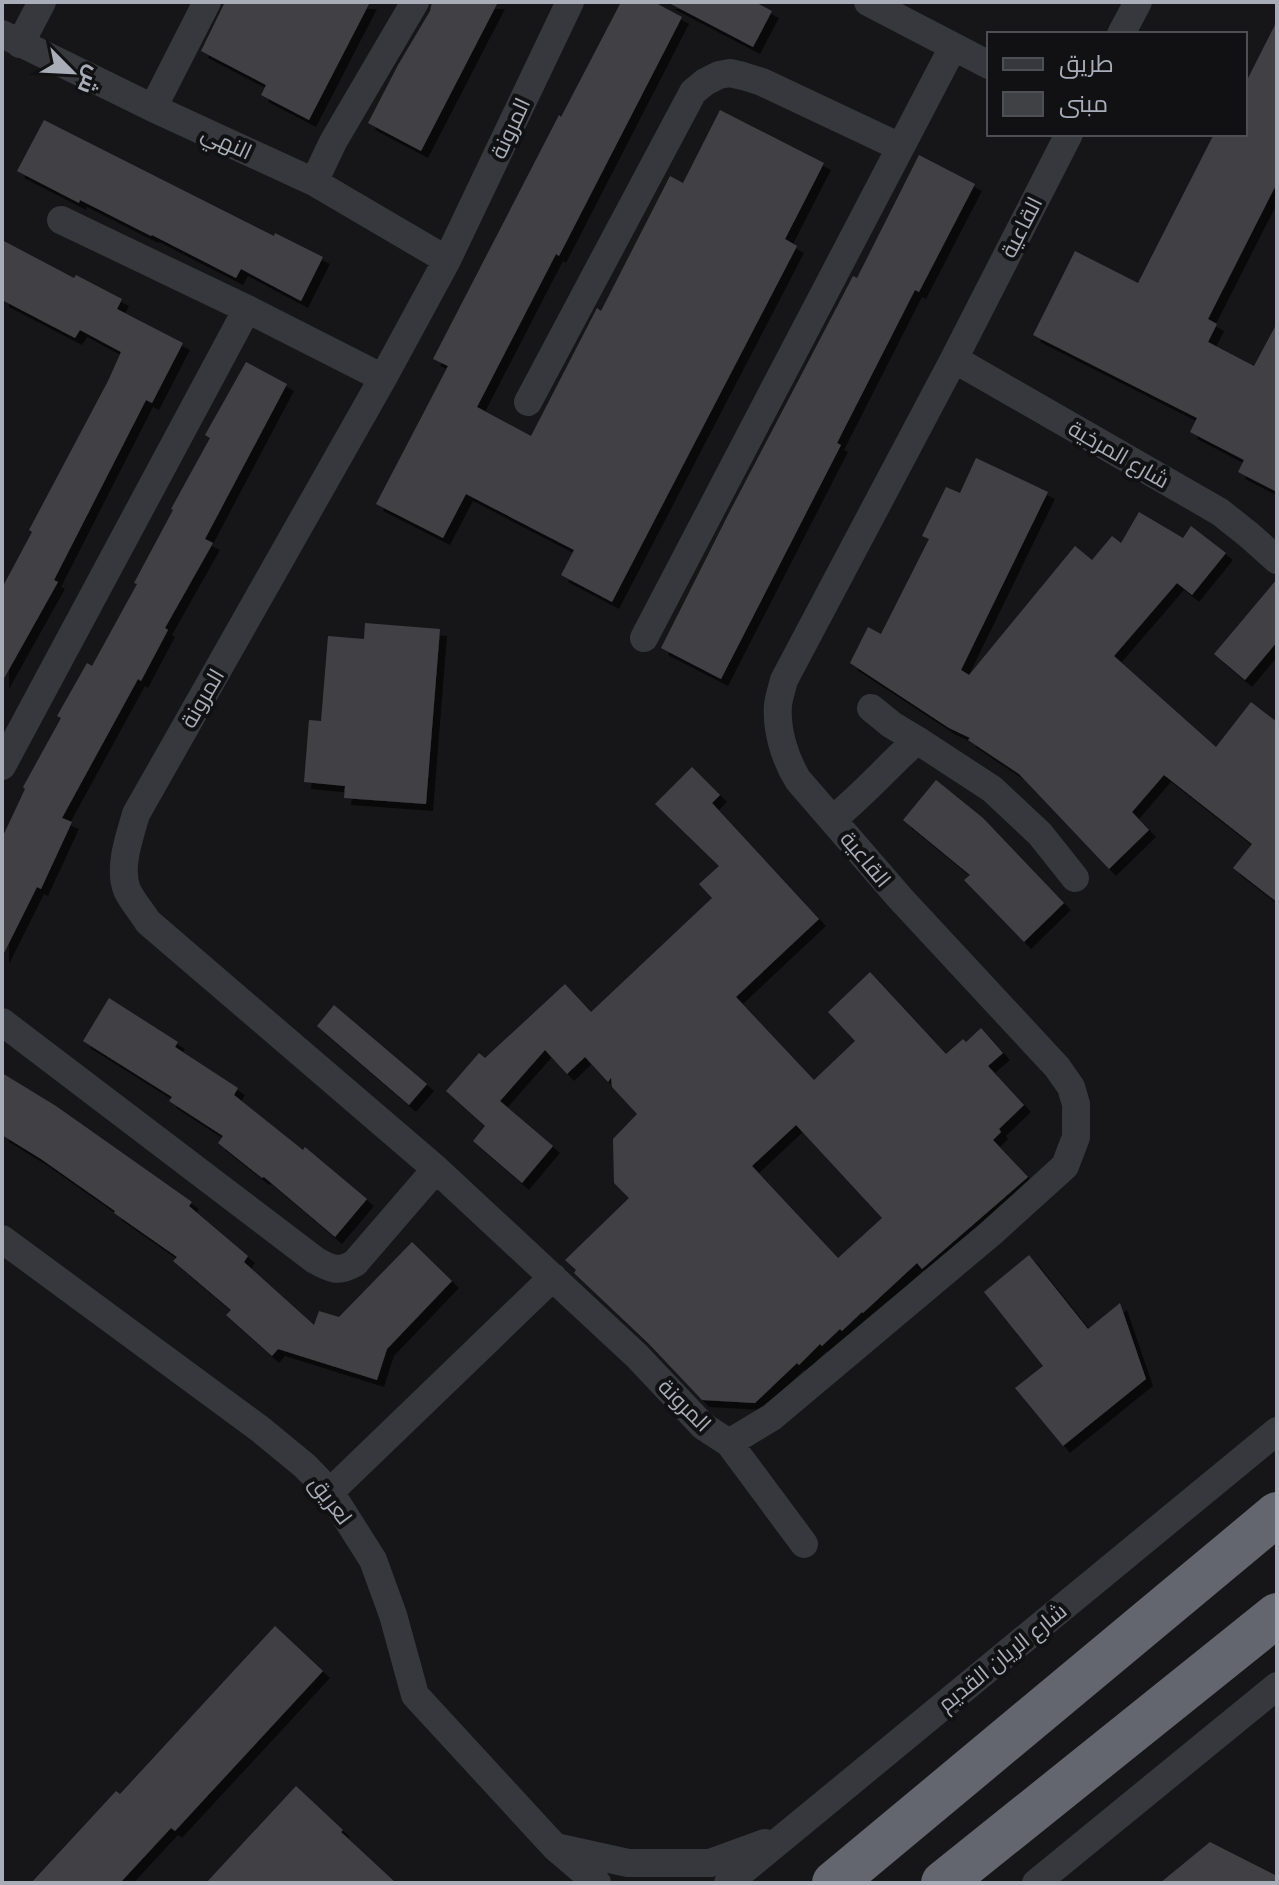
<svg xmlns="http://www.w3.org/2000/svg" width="1279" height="1885" font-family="Signika,Cairo,sans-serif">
<defs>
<filter id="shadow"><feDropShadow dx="7" dy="7" stdDeviation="0" flood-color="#0009"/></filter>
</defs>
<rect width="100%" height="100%" fill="#161618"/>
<!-- building -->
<path fill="#404145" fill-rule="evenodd" filter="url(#shadow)" d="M 225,2 L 370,2 L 309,120 L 261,95 L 266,85 L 201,51 Z
M 432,2 L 498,2 L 421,151 L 368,123 L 398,65 L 430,11 Z
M 621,2 L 654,2 L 682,17 L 559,256 L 556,254 L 477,407 L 531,436 L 597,308 L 601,311 L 670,176 L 683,183 L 720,110 L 824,163 L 785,239 L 797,246 L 612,602 L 561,575 L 574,550 L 466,494 L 443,538 L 376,504 L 448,366 L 433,359 L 559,115 L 561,117 Z
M 667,2 L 755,2 L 772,11 L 753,47 Z
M 1277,21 L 1277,183 L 1208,319 L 1217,324 L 1208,342 L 1254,366 L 1277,323 L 1277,492 L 1238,472 L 1244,460 L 1190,432 L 1197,418 L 1033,335 L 1075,251 L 1138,283 L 1214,134 L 1245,134 L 1245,84 Z
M 44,120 L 274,236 L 275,233 L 323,257 L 301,301 L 241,269 L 236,278 L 152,235 L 151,236 L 80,200 L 79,203 L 17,171 Z
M 919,155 L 975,184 L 919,292 L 915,290 L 837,443 L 841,445 L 721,679 L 661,648 L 730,511 L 853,276 L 857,278 Z
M 2,240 L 74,278 L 76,275 L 122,299 L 117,309 L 183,343 L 152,403 L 146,400 L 54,580 L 58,582 L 2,682 L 2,588 L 32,532 L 29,530 L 108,381 L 121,352 L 80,330 L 75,338 L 2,300 Z
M 246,362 L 287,384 L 205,539 L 213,543 L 165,628 L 168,630 L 141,681 L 138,679 L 62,818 L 72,822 L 41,889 L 37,887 L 2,957 L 2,838 L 25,789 L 23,787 L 61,718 L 57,716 L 87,663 L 92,666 L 137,584 L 134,583 L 173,510 L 171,509 L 210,438 L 205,435 Z
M 976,458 L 1048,492 L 961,670 L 969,675 L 1075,546 L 1092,560 L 1112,536 L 1121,543 L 1139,512 L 1183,538 L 1191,526 L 1226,553 L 1192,595 L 1177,583 L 1114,656 L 1216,747 L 1251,702 L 1277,722 L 1277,902 L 1233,868 L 1252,844 L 1164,775 L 1132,812 L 1149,830 L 1109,869 L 1019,774 L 968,740 L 970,738 L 949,728 L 850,663 L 868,627 L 881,634 L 929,539 L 922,536 L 946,487 L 960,493 Z
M 1277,579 L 1277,642 L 1245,680 L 1214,654 Z
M 365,623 L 440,629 L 426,804 L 344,798 L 345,786 L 304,782 L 309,720 L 321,721 L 328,636 L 364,639 Z
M 692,767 L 720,795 L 712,803 L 819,919 L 736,997 L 814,1080 L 855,1041 L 828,1012 L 870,972 L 946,1054 L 963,1039 L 966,1042 L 981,1028 L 1003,1053 L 988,1066 L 1024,1105 L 999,1129 L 1001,1132 L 993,1140 L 1028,1177 L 922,1269 L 917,1263 L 863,1313 L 862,1312 L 842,1331 L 840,1329 L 822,1346 L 820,1344 L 799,1365 L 797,1363 L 755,1403 L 702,1400 L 649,1344 L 574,1273 L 576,1270 L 565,1260 L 629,1198 L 614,1183 L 613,1139 L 637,1114 L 612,1087 L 611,1078 L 608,1082 L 585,1057 L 567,1074 L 545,1050 L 500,1101 L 553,1146 L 522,1183 L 473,1141 L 485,1126 L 446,1091 L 479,1053 L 485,1058 L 565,984 L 591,1012 L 712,898 L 699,884 L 719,866 L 655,804 ZM 796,1125 L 882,1218 L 838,1258 L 752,1166 Z
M 936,780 L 983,818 L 1064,903 L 1024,942 L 964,880 L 970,875 L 903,820 Z
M 109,998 L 178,1042 L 175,1047 L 238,1088 L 234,1095 L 303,1150 L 305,1147 L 367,1199 L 335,1237 L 264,1177 L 262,1178 L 218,1143 L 223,1136 L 169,1101 L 172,1097 L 83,1041 Z
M 334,1005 L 427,1084 L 409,1105 L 317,1026 Z
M 2,1073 L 56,1106 L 192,1202 L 189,1206 L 248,1256 L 244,1262 L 314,1325 L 319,1311 L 339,1317 L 412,1242 L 452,1281 L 387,1349 L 377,1380 L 278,1349 L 272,1356 L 226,1315 L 231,1310 L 173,1261 L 177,1257 L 114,1213 L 115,1211 L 41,1159 L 2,1135 Z
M 1029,1255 L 1088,1329 L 1120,1303 L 1146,1379 L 1063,1446 L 1015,1388 L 1043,1366 L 984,1292 Z
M 275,1626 L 323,1671 L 175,1831 L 171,1828 L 120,1883 L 31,1883 L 116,1791 L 120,1794 Z
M 296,1786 L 343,1830 L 341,1832 L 396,1883 L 206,1883 Z
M 1210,1842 L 1277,1876 L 1277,1883 L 1160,1883 Z"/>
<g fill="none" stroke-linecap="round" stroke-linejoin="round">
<!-- street -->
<path stroke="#37383d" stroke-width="28" d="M 570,2 L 447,260 L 383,378 L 136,814 C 130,836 118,867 127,890 C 132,901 142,912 148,922 L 436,1169 L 637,1356 L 703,1426 L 729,1443 L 804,1544
M 868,2 L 989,65
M 2,34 L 153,108 L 314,182 L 447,260
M 1121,34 L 1138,2
M 20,44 L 42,2
M 153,108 L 207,2
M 314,182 L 333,142 L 415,2
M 61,220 L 247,309
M 954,359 L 1220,512 L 1249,535 L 1277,560
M 528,402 L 693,92 L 705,82 L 719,75 L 730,73 L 743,76 L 762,82 L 900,147
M 644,638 L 953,47
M 871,708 L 892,725 L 917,740
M 2,766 L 247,309 L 383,378
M 833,819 C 863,795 888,766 917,740 L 992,789 L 1040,834 L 1075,878
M 2,1022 L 315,1260 C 331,1269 338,1273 355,1263 L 436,1169
M 2,1239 L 260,1429 L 305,1466 L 330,1492 L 373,1560 L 393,1615 L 415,1695 L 555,1847 L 597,1883
M 729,1443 L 772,1417 L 991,1233 L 1065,1166 L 1076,1137 L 1076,1104 L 1071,1087 L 1057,1067 L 900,898 L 798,780 C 785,759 776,730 778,705 C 779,697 782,688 784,680 L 954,359 L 1069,134
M 330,1492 L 553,1277
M 560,1848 L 628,1863 L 710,1863 L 765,1843
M 728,1883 L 1277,1431
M 1036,1883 L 1277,1686"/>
<!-- highway -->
<path stroke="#63666e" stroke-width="44" d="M 834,1883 L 1277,1514
M 943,1883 L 1277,1615"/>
</g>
<g text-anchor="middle" stroke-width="8" stroke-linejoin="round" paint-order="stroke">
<!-- street labels -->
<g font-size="22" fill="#a8adb8" stroke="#111113">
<text transform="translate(510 128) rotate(-65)" y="8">المرونة</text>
<text transform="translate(227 142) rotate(25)" y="8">النهي</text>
<text transform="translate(1021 227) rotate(-63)" y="8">القاعية</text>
<text transform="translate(1119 454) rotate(30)" y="8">شارع المرخية</text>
<text transform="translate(202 698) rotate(-60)" y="8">المرونة</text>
<text transform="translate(866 859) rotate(50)" y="8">القاعية</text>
<text transform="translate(685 1405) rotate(45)" y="8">المرونة</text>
<text transform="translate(331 1500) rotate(53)" y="8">لعريق</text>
<text transform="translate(1002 1657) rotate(-39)" y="8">شارع الريان القديم</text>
</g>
</g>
<!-- border -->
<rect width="1279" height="1885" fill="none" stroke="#a8adb8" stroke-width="8"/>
<!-- legend -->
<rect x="987" y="32" width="260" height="104" fill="#111113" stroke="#4d4f55" stroke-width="2"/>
<rect x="1003" y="58" width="40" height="12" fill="#37383d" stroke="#4d4f55" stroke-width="2"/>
<text x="1059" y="72" font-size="24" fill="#a8adb8">طريق</text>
<rect x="1003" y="92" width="40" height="24" fill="#404145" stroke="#4d4f55" stroke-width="2"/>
<text x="1059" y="112" font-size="24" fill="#a8adb8">مبنى</text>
<!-- north arrow -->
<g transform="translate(72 72) rotate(114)" stroke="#111113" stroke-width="6" paint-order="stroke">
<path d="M0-6L14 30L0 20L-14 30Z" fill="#a8adb8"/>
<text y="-12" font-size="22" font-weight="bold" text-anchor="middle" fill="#a8adb8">ش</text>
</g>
</svg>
